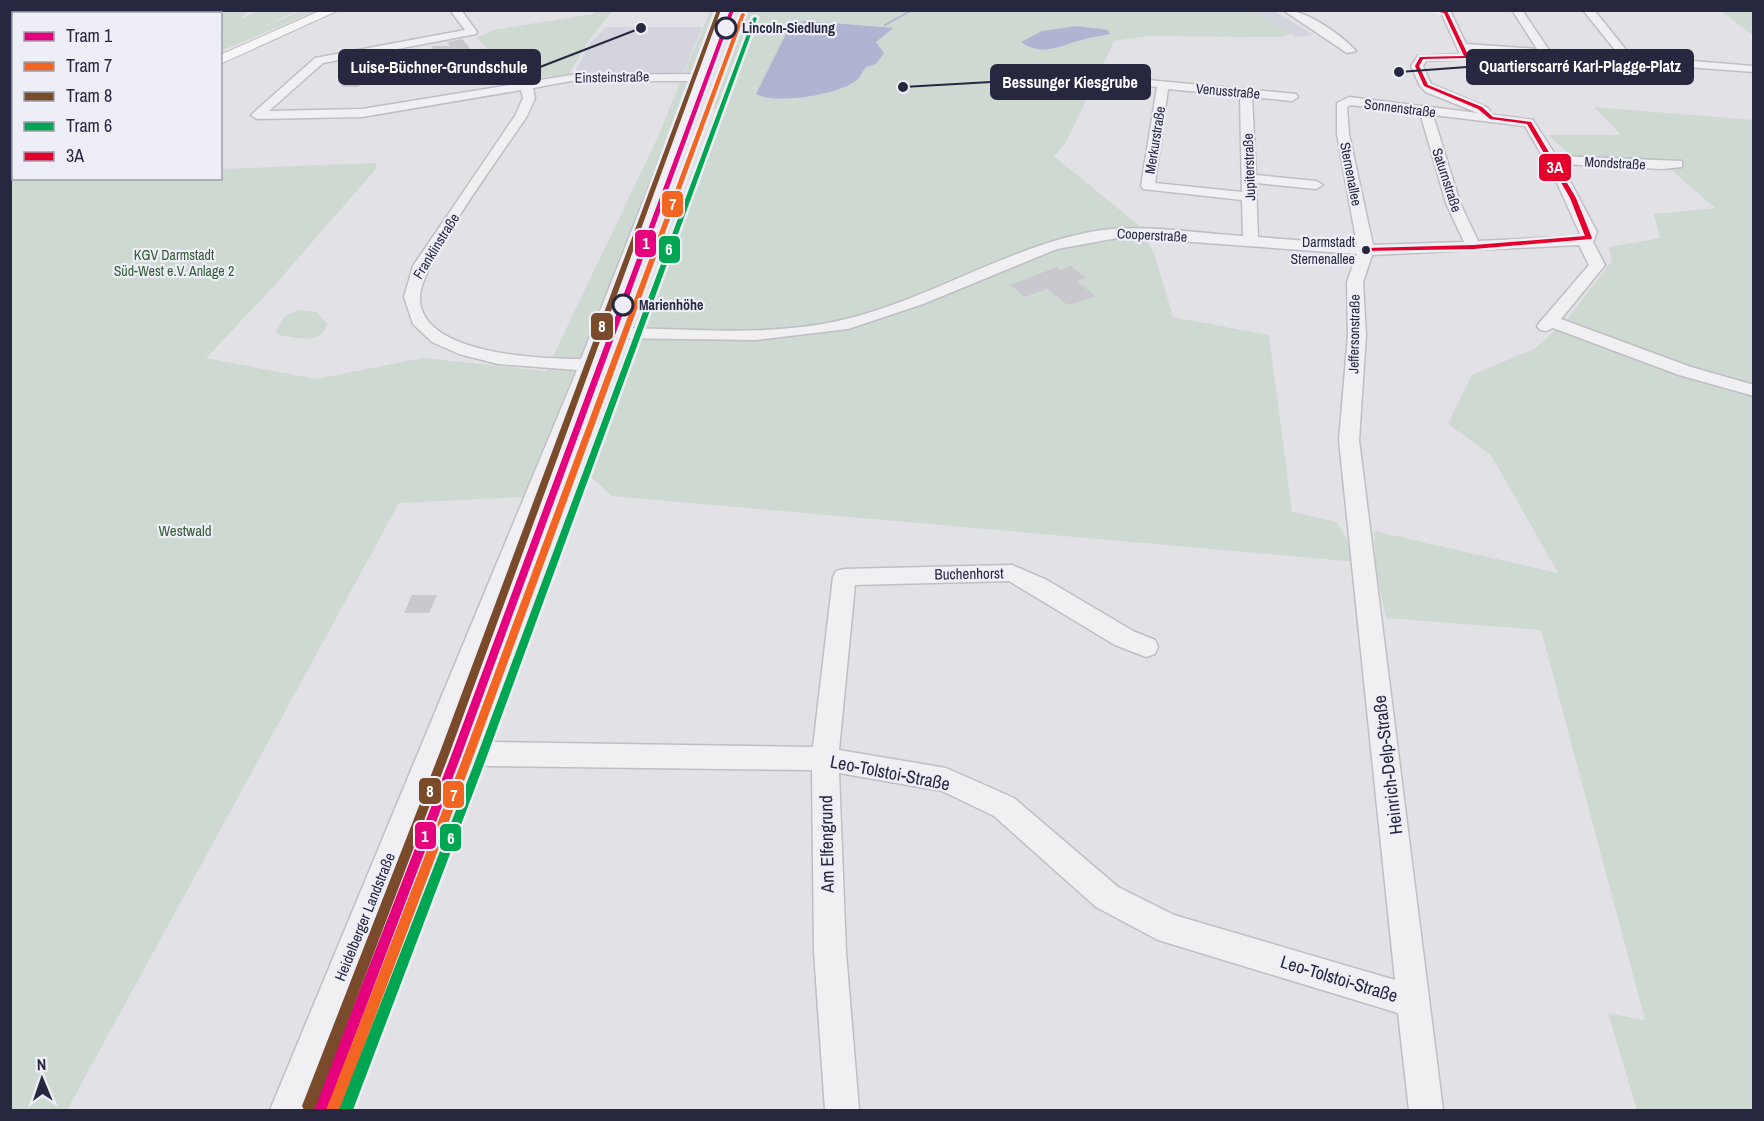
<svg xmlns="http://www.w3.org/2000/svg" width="1764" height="1121" font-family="'Archivo Narrow',sans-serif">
<rect width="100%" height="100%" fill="#e1e1e6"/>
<!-- built -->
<path fill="#d4d4df" d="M 1254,11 L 1274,11 L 1314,35 L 1296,37 Z
M 606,27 L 702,27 L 683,74 L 574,74 L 589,44 Z"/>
<!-- green -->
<path fill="#ced9d1" d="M 29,10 L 192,11 L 188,14 L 25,14 Z
M 212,10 L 248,11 L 240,19 L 259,11 L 296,11 L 263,27 L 302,11 L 316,11 L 221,51 L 221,37 L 228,29 L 221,36 L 220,14 L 208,13 Z
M 596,10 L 612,11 L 587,43 L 569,74 L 515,80 L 477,38 L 493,30 L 593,14 Z
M 1254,10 L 1292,34 L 1278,37 L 1146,36 L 1114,41 L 1066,142 L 1054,156 L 1138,225 L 1154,253 L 1173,317 L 1269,335 L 1292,512 L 1337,522 L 1359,562 L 612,496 L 591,477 L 716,109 L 707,103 L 740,12 L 861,11 L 741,11 Z
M 710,11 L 718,11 C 656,174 588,334 524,497 L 399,503 L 67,1110 L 11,1110 L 11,171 L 13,170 L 14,178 L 220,178 L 221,169 L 377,163 L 375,170 L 273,287 L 206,358 L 316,379 L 423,358 L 546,371 L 656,141 Z
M 1721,11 L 1753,11 L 1753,35 Z
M 1594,107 L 1753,120 L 1753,1110 L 1637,1110 L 1608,1013 L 1645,1020 L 1541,630 L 1386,618 L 1375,565 L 1374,531 L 1558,573 L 1491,455 L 1448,424 L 1472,375 L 1534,349 L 1565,322 L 1612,261 L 1609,247 L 1660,238 L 1654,214 L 1715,208 L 1661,161 L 1572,156 L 1548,135 L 1621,135 Z
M 298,310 L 317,312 L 327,324 C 322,346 295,337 279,335 L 276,331 L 284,317 Z
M 538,518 L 562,520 L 545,566 L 523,568 L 520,566 Z
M 517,573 L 542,574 L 525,621 L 499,621 Z
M 493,634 L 520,636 L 487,728 L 482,738 L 474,739 L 458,781 L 433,781 Z
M 460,785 L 466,785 L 389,997 L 349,996 L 427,797 L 433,797 L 437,787 L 459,788 Z
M 339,1021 L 379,1021 L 346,1110 L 305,1110 Z"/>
<!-- water -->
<path fill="#aeb4d2" d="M 806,21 L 893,28 L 876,42 L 884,53 L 876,64 L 866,67 C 863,70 861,76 858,79 C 841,95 775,105 756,94 L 791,24 Z
M 1077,26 L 1108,30 L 1110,34 C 1101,36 1091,37 1081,40 C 1060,46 1041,57 1021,42 L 1042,31 Z"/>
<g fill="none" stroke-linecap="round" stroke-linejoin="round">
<!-- stream -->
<path stroke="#aeb4d2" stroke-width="2" d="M 885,25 L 912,10"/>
</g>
<!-- building -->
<path fill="#c8c8ce" d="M 462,39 L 482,62 L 448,68 L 431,46 L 450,46 L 447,42 Z
M 392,52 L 358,87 L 341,87 L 372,56 Z
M 1071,266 L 1086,278 L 1076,281 L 1096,296 L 1068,305 L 1047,289 L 1025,297 L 1010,285 L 1057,267 L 1060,270 Z
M 412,595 L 437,595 L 429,613 L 404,613 Z"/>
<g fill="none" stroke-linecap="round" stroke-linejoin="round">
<!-- minor casing -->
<g stroke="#bebec4" stroke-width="3">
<path id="minor" d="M 102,10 L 116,10 L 111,14 L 97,14 Z
M 450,10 L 461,10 L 477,32 L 476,34 L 323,63 L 269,111 L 362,109 L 571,75 L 694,74 L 719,10 L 729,10 L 611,328 C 688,328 770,338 846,319 C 929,299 1001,251 1085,233 C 1136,222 1192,233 1243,236 L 1242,200 L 1143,189 L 1141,186 L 1157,87 L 1102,81 L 1102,77 L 1106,76 L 1296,94 L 1298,97 L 1292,101 L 1252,97 L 1256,175 L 1316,181 L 1323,185 L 1316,189 L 1256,183 L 1258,237 L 1357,245 L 1337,134 L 1337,103 L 1349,97 L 1478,113 L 1426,92 L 1420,86 L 1411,66 L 1418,56 L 1460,54 L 1440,10 L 1450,10 L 1466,44 L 1537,49 L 1512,10 L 1522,10 L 1549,50 L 1619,55 L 1583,10 L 1594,10 L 1631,56 L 1754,66 L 1754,72 L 1470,51 L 1471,59 L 1426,61 L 1423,66 L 1431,84 L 1488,108 L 1490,111 L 1486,114 L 1533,120 L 1556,156 L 1682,161 L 1682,167 L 1662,169 L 1561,164 L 1597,232 L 1593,242 L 1605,265 L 1561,319 L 1691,367 L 1754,385 L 1754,396 L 1679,375 L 1553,328 L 1546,331 L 1540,330 L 1537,326 L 1540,322 L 1589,265 L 1579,245 L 1372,255 L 1363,282 L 1366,335 L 1359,440 L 1443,1110 L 1409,1110 L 1398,1013 L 1158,940 L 1096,907 L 994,816 L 942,791 L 839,773 L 846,952 L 859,1110 L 825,1110 L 814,952 L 812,770 L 488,766 L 478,762 L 475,754 L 478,746 L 488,742 L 813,747 L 833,577 L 836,571 L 844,569 L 1012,565 L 1047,580 L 1133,631 L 1155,640 L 1158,647 L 1155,654 L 1146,657 L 1115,645 L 1009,581 L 855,585 L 839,750 L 946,768 L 1014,798 L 1118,887 L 1174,915 L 1395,980 L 1339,440 L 1348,335 L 1347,282 L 1357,254 L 1123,237 L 1057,249 L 923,304 L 848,329 L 756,340 L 607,338 L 304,1110 L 270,1110 L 577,370 L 498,364 L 459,354 L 432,342 L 413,324 L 404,297 L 413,266 L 515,116 L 523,98 L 521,90 L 362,117 L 257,119 L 251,115 L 315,58 L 465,30 ZM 571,81 L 691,81 L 581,359 C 542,359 417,355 420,296 C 422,261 504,151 527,116 L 535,98 L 533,88 ZM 1168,89 L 1240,96 L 1242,192 L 1155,183 ZM 1351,105 L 1420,113 L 1446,203 L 1464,242 L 1373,245 L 1349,134 L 1347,107 ZM 1433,115 L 1525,126 L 1554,176 L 1581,236 L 1478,241 L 1460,203 Z
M 1283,10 C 1307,10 1340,34 1356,51 L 1347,53 Z
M 14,40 L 14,46 L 10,47 L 10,41 Z"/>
</g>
<!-- major casing -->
<g stroke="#bdbec4" stroke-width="2">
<path id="major" d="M 322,10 L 339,10 L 220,64 L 220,55 Z
M 14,158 L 14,168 L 10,169 L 10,159 Z"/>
</g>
<!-- minor -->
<use href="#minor" fill="#f0f0f3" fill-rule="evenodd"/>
<!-- major -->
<use href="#major" fill="#f5f5f6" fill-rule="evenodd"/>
<!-- bus-1 casing -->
<g stroke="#eeeff6" stroke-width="5">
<path id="bus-1" d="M 1431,10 L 1447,11 L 1469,57 L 1467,58 L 1423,59 L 1419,66 L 1428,85 L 1482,107 L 1493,117 L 1531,122 L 1576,198 L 1592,238 L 1591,239 L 1474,249 L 1364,251 L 1363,250 L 1366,248 L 1474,245 L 1585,236 L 1570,198 L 1527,124 L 1490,119 L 1478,109 L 1424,86 L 1415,66 L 1420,57 L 1464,56 L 1444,13 Z"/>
</g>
<!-- bus-1 -->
<use href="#bus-1" fill="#e4002b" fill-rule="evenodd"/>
<!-- tram-1 casing -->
<g stroke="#eeeff6" stroke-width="5">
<path id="tram-1" d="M 730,10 L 734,10 L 461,756 L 327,1110 L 313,1110 L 451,756 Z"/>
</g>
<!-- tram-2 casing -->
<g stroke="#eeeff6" stroke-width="5">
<path id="tram-2" d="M 743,13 L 745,14 L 472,760 L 340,1110 L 326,1110 L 462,760 L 741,14 Z"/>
</g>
<!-- tram-3 casing -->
<g stroke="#eeeff6" stroke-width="5">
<path id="tram-3" d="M 717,10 L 721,10 L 450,752 L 316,1106 L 314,1110 L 304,1110 L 302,1106 L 440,752 Z"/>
</g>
<!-- tram-4 casing -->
<g stroke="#eeeff6" stroke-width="5">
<path id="tram-4" d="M 755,17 L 757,18 L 484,764 L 353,1110 L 339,1110 L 474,764 L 753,18 Z"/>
</g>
<!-- tram-1 -->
<use href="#tram-1" fill="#e5007d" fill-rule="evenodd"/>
<!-- tram-2 -->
<use href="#tram-2" fill="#f26522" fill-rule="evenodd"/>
<!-- tram-3 -->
<use href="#tram-3" fill="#7a4b2a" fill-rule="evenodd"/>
<!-- tram-4 -->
<use href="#tram-4" fill="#00a651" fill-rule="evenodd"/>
</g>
<!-- markers -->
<g fill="#eeeff6" stroke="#272840" stroke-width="3">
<circle cx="726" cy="28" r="10"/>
<circle cx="623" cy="305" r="10"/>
</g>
<circle fill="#272840" stroke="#eeeff6" stroke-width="2" cx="1366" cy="250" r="5"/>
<g text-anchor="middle" stroke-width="4.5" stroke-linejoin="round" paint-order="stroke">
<!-- far-stop labels -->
<g font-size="14" font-weight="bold" fill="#272840" stroke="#eeeff6" text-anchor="start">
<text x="742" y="33">Lincoln-Siedlung</text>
<text x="639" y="310">Marienhöhe</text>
</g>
<!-- far-street labels -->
<g font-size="14" fill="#272840" stroke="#eeeff6">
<text transform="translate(612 77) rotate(-1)" y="5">Einsteinstraße</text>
<text transform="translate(1228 91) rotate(5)" y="5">Venusstraße</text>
<text transform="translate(1400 108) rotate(7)" y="5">Sonnenstraße</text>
<text transform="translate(1155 140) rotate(-81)" y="5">Merkurstraße</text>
<text transform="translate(1615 163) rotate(3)" y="5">Mondstraße</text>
<text transform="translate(1249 167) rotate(-92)" y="5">Jupiterstraße</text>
<text transform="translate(1351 174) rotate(79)" y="5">Sternenallee</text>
<text transform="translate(1447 180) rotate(72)" y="5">Saturnstraße</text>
<text transform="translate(1152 235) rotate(3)" y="5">Cooperstraße</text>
<text transform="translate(436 246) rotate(-58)" y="5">Franklinstraße</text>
<text transform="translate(1354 334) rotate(-89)" y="5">Jeffersonstraße</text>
</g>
<!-- bus labels -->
<g font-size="14" fill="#272840" stroke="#eeeff6" text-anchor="end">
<text x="1355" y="247">Darmstadt<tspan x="1355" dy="17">Sternenallee</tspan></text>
</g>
<!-- far-park labels -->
<g font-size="14" fill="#345c39" stroke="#eeeff6">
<text x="174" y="260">KGV Darmstadt<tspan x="174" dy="16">Süd-West e.V. Anlage 2</tspan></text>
</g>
<!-- park labels -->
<g font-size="15" fill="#345c39" stroke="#eeeff6">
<text x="185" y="536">Westwald</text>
</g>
<!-- street labels -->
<g font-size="15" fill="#272840" stroke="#eeeff6">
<text transform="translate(969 574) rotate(-1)" y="5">Buchenhorst</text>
<text transform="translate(365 917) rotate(-68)" y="5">Heidelberger Landstraße</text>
</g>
<!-- near-street labels -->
<g font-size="18" fill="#272840" stroke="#eeeff6">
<text transform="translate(1388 765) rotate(-97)" y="6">Heinrich-Delp-Straße</text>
<text transform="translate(890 773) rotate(11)" y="6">Leo-Tolstoi-Straße</text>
<text transform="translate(827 844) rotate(-91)" y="6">Am Elfengrund</text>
<text transform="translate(1339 979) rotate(17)" y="6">Leo-Tolstoi-Straße</text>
</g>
</g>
<!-- callouts -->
<path fill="none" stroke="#272840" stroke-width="2" d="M1399 72L1467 67M641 28L540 67M903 87L991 82"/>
<g fill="#272840" stroke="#eeeff6" stroke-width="2">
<circle cx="1399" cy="72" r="6"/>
<circle cx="641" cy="28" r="6"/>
<circle cx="903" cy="87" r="6"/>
</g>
<g fill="#272840" stroke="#272840" stroke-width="2">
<rect x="1467" y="50" width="226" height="34" rx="6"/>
<rect x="339" y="50" width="201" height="34" rx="6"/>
<rect x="991" y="65" width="159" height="34" rx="6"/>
</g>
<g font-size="16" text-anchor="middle" font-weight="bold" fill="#fff">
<text x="1580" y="72">Quartierscarré Karl-Plagge-Platz</text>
<text x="439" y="73">Luise-Büchner-Grundschule</text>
<text x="1070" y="88">Bessunger Kiesgrube</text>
</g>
<g stroke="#eeeff6" stroke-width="2">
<rect x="1538" y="153" width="34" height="29" rx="6" fill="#e4002b"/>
<rect x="661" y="190" width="23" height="28" rx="6" fill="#f26522"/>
<rect x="634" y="229" width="23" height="29" rx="6" fill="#e5007d"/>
<rect x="658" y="235" width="23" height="29" rx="6" fill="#00a651"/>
<rect x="590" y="312" width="24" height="29" rx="6" fill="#7a4b2a"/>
<rect x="418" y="777" width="24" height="28" rx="6" fill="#7a4b2a"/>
<rect x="442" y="780" width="23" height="29" rx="6" fill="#f26522"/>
<rect x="414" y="821" width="23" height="29" rx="6" fill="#e5007d"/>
<rect x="439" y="823" width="23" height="29" rx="6" fill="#00a651"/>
</g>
<g font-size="16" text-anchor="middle" font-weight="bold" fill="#fff">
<text x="1555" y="173">3A</text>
<text x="673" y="210">7</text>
<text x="646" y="249">1</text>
<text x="669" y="255">6</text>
<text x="602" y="332">8</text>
<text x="430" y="797">8</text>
<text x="454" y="801">7</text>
<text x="425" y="842">1</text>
<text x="451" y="844">6</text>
</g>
<!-- border -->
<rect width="1764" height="1121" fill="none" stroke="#272840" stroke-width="24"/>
<!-- legend -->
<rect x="12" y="12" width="210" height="168" fill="#eeeff6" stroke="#9e9fad" stroke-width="1.5"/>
<rect x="24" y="32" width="30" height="9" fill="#e5007d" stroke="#9e9fad" stroke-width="1.5"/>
<text x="66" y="42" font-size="18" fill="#272840">Tram 1</text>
<rect x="24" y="62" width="30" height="9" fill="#f26522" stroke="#9e9fad" stroke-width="1.5"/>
<text x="66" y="72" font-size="18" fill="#272840">Tram 7</text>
<rect x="24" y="92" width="30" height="9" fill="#7a4b2a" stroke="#9e9fad" stroke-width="1.5"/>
<text x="66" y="102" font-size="18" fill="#272840">Tram 8</text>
<rect x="24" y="122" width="30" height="9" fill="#00a651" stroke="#9e9fad" stroke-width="1.5"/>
<text x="66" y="132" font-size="18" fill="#272840">Tram 6</text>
<rect x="24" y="152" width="30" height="9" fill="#e4002b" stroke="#9e9fad" stroke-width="1.5"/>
<text x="66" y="162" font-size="18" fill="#272840">3A</text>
<!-- north arrow -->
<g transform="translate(42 1079) rotate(358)" stroke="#eeeff6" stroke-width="4.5" paint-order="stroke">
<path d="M0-4.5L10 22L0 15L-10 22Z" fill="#272840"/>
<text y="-9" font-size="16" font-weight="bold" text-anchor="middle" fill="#272840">N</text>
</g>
</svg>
